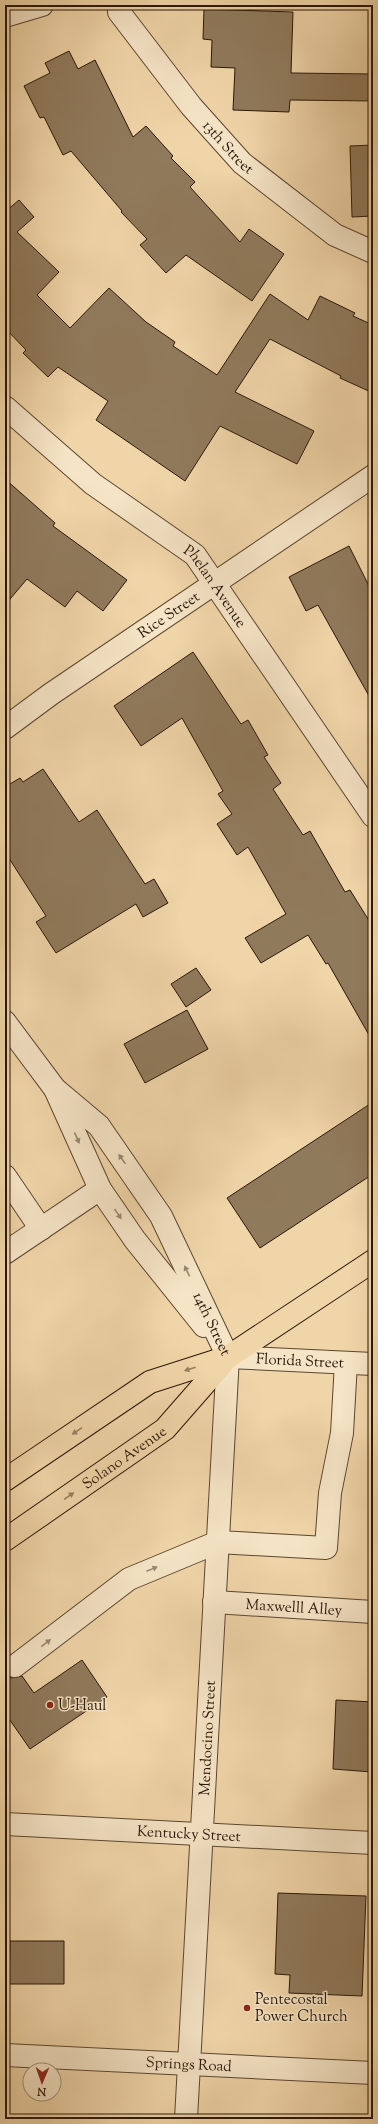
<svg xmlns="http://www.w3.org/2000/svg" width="378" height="2124" font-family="'Sorts Mill Goudy',serif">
<rect width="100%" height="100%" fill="#f0d5a8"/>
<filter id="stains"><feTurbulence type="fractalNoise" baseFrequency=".005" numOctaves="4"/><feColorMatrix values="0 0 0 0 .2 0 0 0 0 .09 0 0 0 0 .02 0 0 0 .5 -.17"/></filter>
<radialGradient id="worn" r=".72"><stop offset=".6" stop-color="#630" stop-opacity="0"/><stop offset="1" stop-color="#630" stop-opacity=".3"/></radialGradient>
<!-- building -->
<path fill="#907a5c" stroke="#291709" d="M 204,9 L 293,12 L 291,73 L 373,74 L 373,101 L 290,100 L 289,112 L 233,110 L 235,68 L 211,67 L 212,40 L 203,39 Z
M 69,51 L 78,69 L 95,60 L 133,137 L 146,126 L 173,156 L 171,158 L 195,182 L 190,187 L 240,242 L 249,229 L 284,254 L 252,301 L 186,255 L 166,273 L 140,245 L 147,239 L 121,212 L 122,211 L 71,151 L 63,155 L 44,117 L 40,118 L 24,86 L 50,73 L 45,63 Z
M 373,145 L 373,216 L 352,217 L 350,146 Z
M 19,200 L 34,217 L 17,232 L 59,272 L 37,295 L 70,328 L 109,288 L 146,322 L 175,342 L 173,346 L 217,375 L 270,294 L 308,320 L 320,296 L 355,313 L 353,316 L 373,325 L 373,393 L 340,378 L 341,376 L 270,339 L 235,392 L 314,431 L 297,464 L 220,426 L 185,481 L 96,420 L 108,401 L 58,367 L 48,377 L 23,353 L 26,350 L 5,328 L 5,212 Z
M 5,479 L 55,523 L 53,526 L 127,580 L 103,611 L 77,591 L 65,607 L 27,579 L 5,605 Z
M 349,546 L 373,594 L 373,703 L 318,605 L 306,611 L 289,577 Z
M 193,652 L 241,724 L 248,720 L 268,755 L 264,757 L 281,783 L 273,789 L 303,835 L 310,831 L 345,892 L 350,890 L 373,927 L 373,1042 L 328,963 L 326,964 L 308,935 L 261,963 L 245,938 L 286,914 L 248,847 L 237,855 L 217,824 L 232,814 L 218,794 L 223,791 L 182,718 L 141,746 L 114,706 Z
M 43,769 L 79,822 L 97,810 L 145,884 L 154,879 L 168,903 L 143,917 L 136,904 L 56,953 L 36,922 L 46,916 L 5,852 L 5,787 L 20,778 L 23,782 Z
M 196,968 L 211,990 L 186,1007 L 171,984 Z
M 187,1010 L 208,1049 L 145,1083 L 124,1044 Z
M 373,1102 L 373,1174 L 260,1248 L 227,1198 Z
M 82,1660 L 107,1697 L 30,1749 L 5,1713 L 5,1673 L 11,1678 L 22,1676 L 34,1693 Z
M 336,1700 L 373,1702 L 372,1772 L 333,1769 Z
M 278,1893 L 366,1896 L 362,1996 L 289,1993 L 290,1975 L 275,1974 Z
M 10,1941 L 64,1941 L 64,1984 L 9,1984 Z"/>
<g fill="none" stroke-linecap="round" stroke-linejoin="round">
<!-- minor casing -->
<g stroke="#5b4631" stroke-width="24">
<g id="minor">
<path id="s1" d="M 119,5 L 119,12 L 191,106 L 242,163 L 335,235 L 373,252"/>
<path d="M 5,16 L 42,5"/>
<path id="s2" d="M 5,407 L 93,484 L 195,555 L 373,816"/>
<path id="s3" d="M 5,728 L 51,694 L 373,476"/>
<path d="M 5,1022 L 55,1089 L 100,1189 L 135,1240 L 204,1326"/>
<path id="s4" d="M 55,1089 L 99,1126 L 161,1216 L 228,1357 L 186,2119"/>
<path d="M 5,1176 L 41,1229"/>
<path d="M 5,1253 L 100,1189"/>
<path id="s5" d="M 228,1357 L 373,1364"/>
<path id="s6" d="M 214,1602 L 373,1612"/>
<path d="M 15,1666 L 129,1579 L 218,1542 L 326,1548 L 330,1493 L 342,1433 L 346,1363"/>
<path id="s7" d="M 5,1824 L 373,1843"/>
<path id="s8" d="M 5,2055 L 373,2073"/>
</g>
</g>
<!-- major casing -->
<g stroke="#291709" stroke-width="24">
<g id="major">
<path d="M 5,1480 L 150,1382 L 228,1357 L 373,1261"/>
<path id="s9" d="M 5,1540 L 165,1429 L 228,1357"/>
</g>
</g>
<!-- minor -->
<use href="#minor" stroke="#f5e4c6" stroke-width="22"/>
<!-- major -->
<use href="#major" stroke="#f0d5a8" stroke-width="22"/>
</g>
<!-- one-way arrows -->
<defs><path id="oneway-solid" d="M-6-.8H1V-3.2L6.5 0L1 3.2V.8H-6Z"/></defs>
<g fill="#998871">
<use href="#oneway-solid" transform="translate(77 1138) rotate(66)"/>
<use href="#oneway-solid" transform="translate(122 1159) rotate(-125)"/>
<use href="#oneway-solid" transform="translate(118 1214) rotate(56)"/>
<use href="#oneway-solid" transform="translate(187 1271) rotate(-116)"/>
<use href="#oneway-solid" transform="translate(152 1569) rotate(-22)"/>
<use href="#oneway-solid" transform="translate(46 1643) rotate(-38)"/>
</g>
<g fill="#968060">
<use href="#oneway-solid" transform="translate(190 1369) rotate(162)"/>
<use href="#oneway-solid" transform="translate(77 1431) rotate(146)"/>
<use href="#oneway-solid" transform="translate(69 1496) rotate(-35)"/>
</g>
<!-- markers -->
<g fill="#8f2418" stroke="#f5e4c6" stroke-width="1.5">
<circle cx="50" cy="1705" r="4"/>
<circle cx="247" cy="2008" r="4"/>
</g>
<g text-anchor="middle" stroke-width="3" stroke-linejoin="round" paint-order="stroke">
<!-- street labels -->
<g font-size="15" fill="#291709" stroke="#f5e4c6">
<text dy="5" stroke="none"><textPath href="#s1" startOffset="181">13th Street</textPath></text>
<text dy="5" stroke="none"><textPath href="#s2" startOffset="278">Phelan Avenue</textPath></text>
<text dy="5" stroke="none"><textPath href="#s3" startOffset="199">Rice Street</textPath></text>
<text dy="5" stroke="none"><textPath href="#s4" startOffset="286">14th Street</textPath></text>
<text dy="5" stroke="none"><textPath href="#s5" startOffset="72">Florida Street</textPath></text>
<text dy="5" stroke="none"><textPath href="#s9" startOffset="145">Solano Avenue</textPath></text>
<text dy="5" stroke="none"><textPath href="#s6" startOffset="80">Maxwelll Alley</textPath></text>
<text transform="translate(207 1738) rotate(-87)" y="5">Mendocino Street</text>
<text dy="5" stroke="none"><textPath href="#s7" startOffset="184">Kentucky Street</textPath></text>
<text dy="5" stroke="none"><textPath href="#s8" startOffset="184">Springs Road</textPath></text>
</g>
<!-- poi labels -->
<g font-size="15" fill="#291709" stroke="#f5e4c6" text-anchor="start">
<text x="58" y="1710">U-Haul</text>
<text x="255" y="2004">Pentecostal<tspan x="255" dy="17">Power Church</tspan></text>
</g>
</g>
<!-- margin -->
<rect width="378" height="2124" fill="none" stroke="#f0d5a8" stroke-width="20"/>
<rect x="6" y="6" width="366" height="2112" fill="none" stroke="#291709" stroke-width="2"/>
<rect x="10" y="10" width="358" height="2104" fill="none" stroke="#291709"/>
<!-- north arrow -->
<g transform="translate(42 2082) rotate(182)"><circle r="19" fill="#f5e4c6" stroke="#a3927a"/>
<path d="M0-3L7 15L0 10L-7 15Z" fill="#8f2418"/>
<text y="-6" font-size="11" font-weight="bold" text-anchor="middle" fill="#291709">N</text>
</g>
<rect width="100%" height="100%" filter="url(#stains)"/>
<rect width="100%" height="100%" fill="url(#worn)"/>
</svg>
